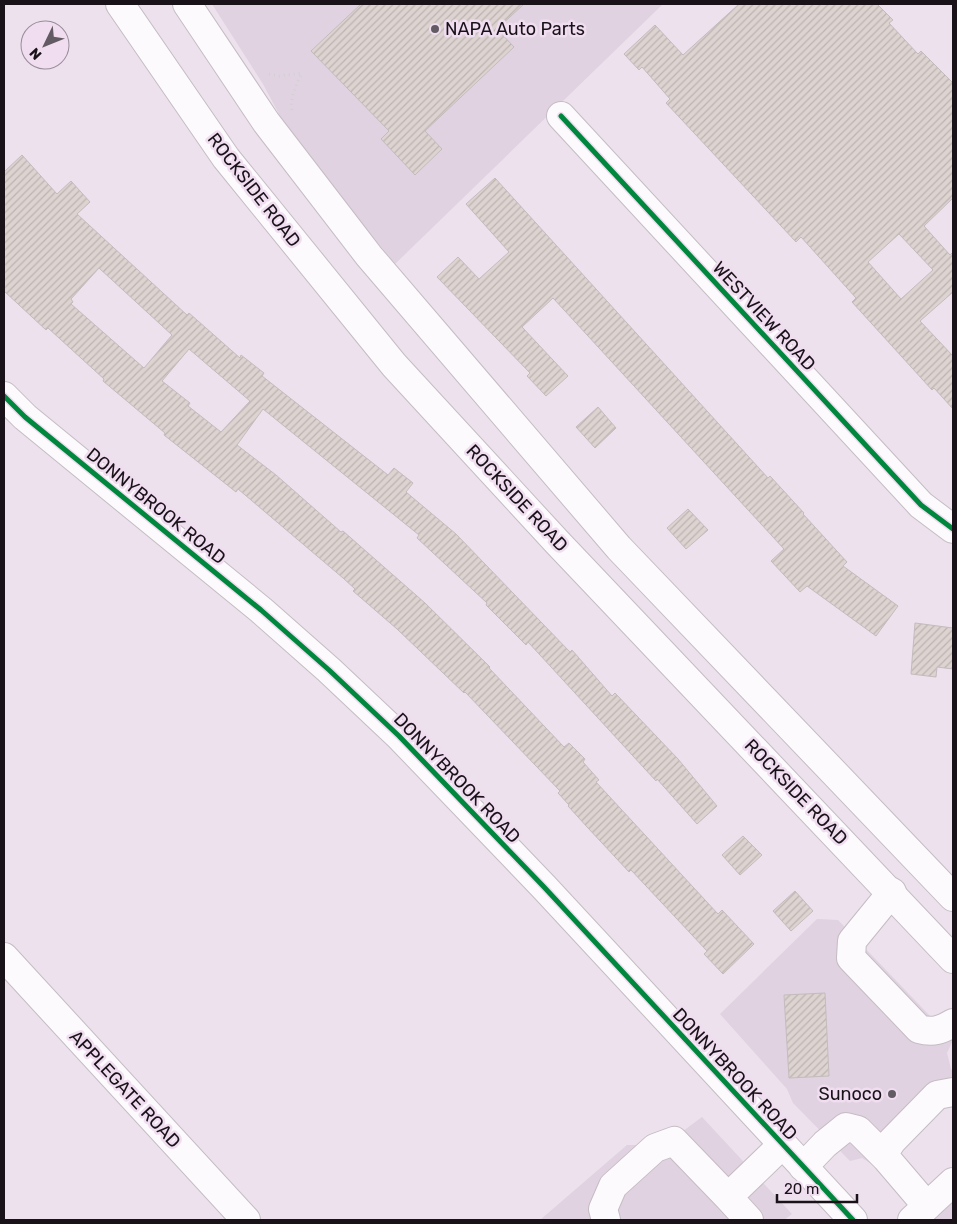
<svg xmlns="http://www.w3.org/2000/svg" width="957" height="1224" font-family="Rubik,sans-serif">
<defs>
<pattern id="building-hatch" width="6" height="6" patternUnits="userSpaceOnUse" patternTransform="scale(1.25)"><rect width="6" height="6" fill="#ddd3d0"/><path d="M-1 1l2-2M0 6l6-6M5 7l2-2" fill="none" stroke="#bdb4b2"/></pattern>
</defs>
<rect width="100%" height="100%" fill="#ece1ec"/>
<!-- commercial -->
<path fill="#e0d2e1" d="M 212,4 L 663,4 L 395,264 L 288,131 L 263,84 Z
M 817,919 L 838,920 L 953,1040 L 947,1053 L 951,1069 L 953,1071 L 953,1085 L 908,1133 L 870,1163 L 862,1158 L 850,1161 L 793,1103 L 787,1089 L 720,1014 Z
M 702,1117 L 792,1214 L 784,1220 L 540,1220 L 627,1145 L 649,1145 L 671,1140 Z
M 953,1182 L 953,1220 L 912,1220 Z"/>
<!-- building -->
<path fill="url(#building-hatch)" stroke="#c3bcbd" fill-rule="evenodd" d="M 361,4 L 524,4 L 497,29 L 514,47 L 425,131 L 442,149 L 415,175 L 381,139 L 389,131 L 311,51 Z
M 739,4 L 877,4 L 893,20 L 889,23 L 918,54 L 921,51 L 953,83 L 953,198 L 924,226 L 950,255 L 953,252 L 953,292 L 920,321 L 953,356 L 953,409 L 934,388 L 932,390 L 852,302 L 856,298 L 801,237 L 796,242 L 666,103 L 670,99 L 642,67 L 639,70 L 624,54 L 655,25 L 683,55 ZM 899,234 L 933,270 L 901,299 L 868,262 Z
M 22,155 L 57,194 L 71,181 L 90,202 L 77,214 L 187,315 L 189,313 L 240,358 L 241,355 L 264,373 L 262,376 L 388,475 L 394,468 L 413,483 L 406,492 L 456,534 L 570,652 L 572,650 L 612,696 L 615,693 L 678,759 L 717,806 L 697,824 L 657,779 L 656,781 L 528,642 L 526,645 L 486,605 L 487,603 L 417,538 L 419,535 L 263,409 L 237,445 L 276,475 L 341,532 L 343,531 L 425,603 L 490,667 L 489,668 L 564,747 L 569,743 L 585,759 L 583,762 L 599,780 L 596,782 L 718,914 L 722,910 L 754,944 L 723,974 L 704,954 L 707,951 L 631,870 L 629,872 L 588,828 L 568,806 L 569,805 L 558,793 L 560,791 L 465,692 L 464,693 L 397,629 L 353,591 L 355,589 L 343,578 L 238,489 L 236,492 L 164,435 L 165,433 L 103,381 L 104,379 L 48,328 L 46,330 L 4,291 L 4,172 ZM 99,268 L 172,335 L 144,368 L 71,304 L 73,302 L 71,299 ZM 189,349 L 250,401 L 221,432 L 188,406 L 190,403 L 162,381 Z
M 495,178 L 768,478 L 770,476 L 804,513 L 803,514 L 847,562 L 843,566 L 898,606 L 876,636 L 807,586 L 800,592 L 771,561 L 784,549 L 553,298 L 522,327 L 568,376 L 546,396 L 527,376 L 530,373 L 437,277 L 458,257 L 479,279 L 509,252 L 466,204 Z
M 598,407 L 616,428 L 595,448 L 576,427 Z
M 688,509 L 708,530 L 686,549 L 667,528 Z
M 915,623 L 953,628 L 953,669 L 937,667 L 936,677 L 911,674 Z
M 743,836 L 762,855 L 740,875 L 722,855 Z
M 795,891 L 813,911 L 791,931 L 773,911 Z
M 825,993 L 829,1076 L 789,1078 L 784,995 Z"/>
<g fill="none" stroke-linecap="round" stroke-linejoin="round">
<!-- minor casing -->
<g stroke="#c4bdc4" stroke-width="30">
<path id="minor" d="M 561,116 L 921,505 L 953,529
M 4,396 L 25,417 L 261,610 L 329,670 L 399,736 L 544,887 L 853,1220
M 892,892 L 852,941 L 851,958 L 919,1029 C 933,1033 941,1030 953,1023
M 4,957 L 246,1220
M 803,1167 L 825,1144 L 846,1127 L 858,1130 L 886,1158
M 927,1206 L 886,1158 L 886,1150 L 892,1141 L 937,1095 L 953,1092
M 606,1220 L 603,1209 L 613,1186 L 655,1148 L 674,1141 L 728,1197
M 749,1220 L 728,1197 L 782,1145"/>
</g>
<!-- major casing -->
<g stroke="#c4bdc4" stroke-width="30">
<path id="major" d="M 120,4 L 226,158 L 394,365 L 557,542 L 953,959
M 187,4 L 266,122 L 369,256 L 619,548 L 953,897
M 912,1220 L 953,1182"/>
</g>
<!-- path -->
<path stroke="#d3d0d3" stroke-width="3" stroke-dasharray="1 4" stroke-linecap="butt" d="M 269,74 L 279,76 L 302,73
M 292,110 C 290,96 296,86 302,73"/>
<!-- minor -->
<use href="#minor" stroke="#fcfafc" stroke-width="28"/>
<!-- major -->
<use href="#major" stroke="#fcfafc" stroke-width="28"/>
<!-- cycleway casing -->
<g stroke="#f0ddf0" stroke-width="8">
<path id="cycleway" d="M 561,116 L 921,505 L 953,529
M 4,396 L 25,417 L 261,610 L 329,670 L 399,736 L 544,887 L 853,1220"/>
</g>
<!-- cycleway -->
<use href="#cycleway" stroke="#00873e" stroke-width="5"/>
</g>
<!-- markers -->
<g fill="#635b63" stroke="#f0ddf0" stroke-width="2">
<circle cx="435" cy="29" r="5"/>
<circle cx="892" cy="1094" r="5"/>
</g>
<g text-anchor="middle" stroke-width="5" stroke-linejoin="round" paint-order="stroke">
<!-- poi labels -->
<g font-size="18" fill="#191319" stroke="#f0ddf0" text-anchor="start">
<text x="445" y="35">NAPA Auto Parts</text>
<text x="882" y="1100" text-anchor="end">Sunoco</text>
</g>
<!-- street labels -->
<g font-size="18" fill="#191319" stroke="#f0ddf0">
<text transform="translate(254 190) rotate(52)" y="6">ROCKSIDE ROAD</text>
<text transform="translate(764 316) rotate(47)" y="6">WESTVIEW ROAD</text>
<text transform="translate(517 498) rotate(47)" y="6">ROCKSIDE ROAD</text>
<text transform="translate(156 506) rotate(39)" y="6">DONNYBROOK ROAD</text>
<text transform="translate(457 778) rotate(46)" y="6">DONNYBROOK ROAD</text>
<text transform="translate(796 792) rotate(46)" y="6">ROCKSIDE ROAD</text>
<text transform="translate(735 1074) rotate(47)" y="6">DONNYBROOK ROAD</text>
<text transform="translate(125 1089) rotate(47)" y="6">APPLEGATE ROAD</text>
</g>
</g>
<!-- border -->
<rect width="957" height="1224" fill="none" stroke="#191319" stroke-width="10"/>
<!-- north arrow -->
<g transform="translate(45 45) rotate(227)"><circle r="24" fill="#f0ddf0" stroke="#9a8c9a"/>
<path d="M0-4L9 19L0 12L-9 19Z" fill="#635b63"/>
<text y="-8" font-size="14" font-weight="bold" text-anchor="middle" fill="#191319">N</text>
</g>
<!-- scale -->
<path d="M777 1194v8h80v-8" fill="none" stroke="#191319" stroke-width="2.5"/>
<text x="784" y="1194" font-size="15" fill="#191319" stroke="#f0ddf0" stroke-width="4" paint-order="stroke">20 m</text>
</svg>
